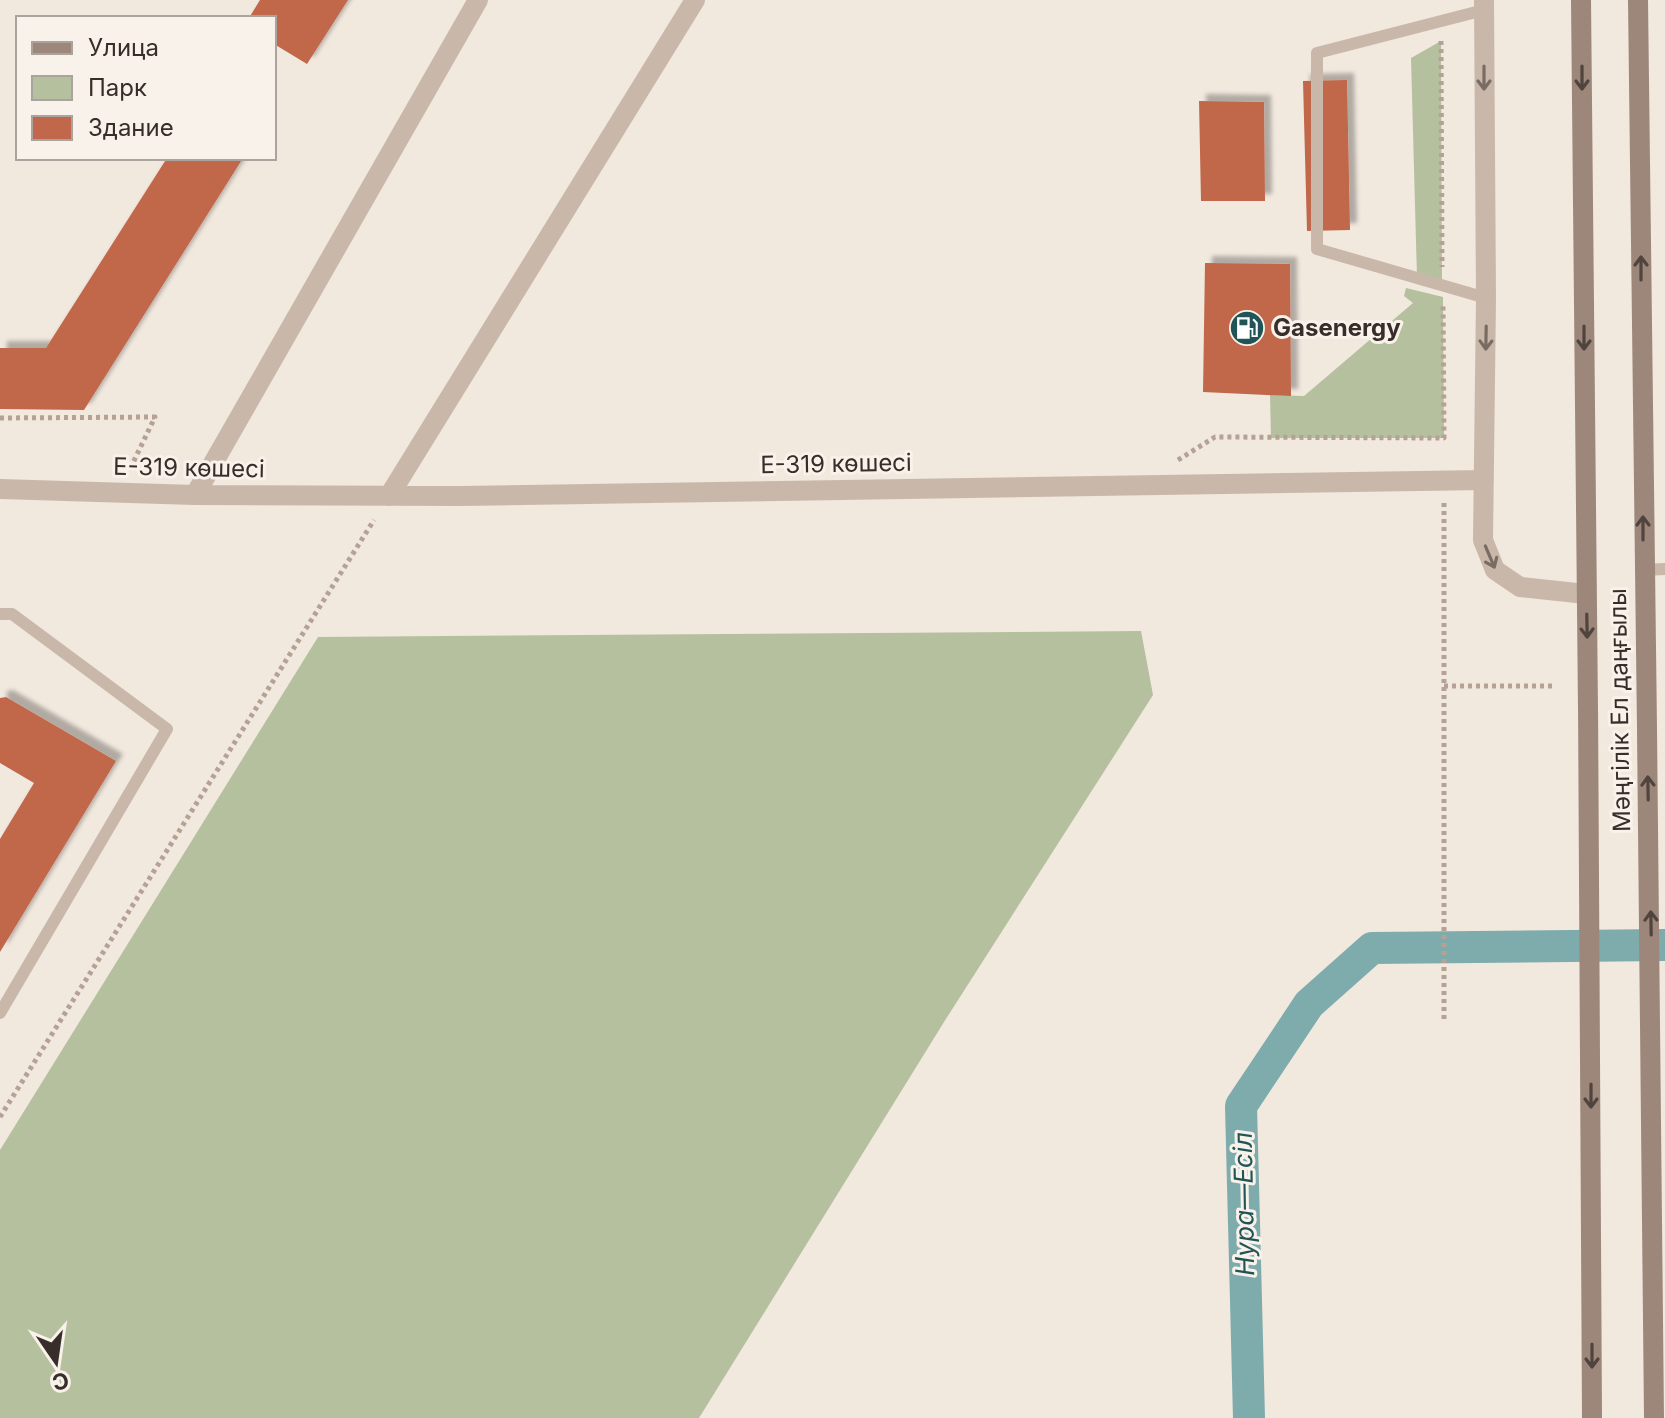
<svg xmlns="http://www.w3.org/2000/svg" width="1665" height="1418" font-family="Inter,sans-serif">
<defs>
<filter id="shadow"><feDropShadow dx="7" dy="-7" stdDeviation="2" flood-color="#0004"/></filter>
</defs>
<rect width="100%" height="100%" fill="#f1e8de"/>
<!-- green -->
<path fill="#b5c09e" d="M 1441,41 L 1442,285 L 1417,278 L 1411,58 Z
M 1406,288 L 1443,297 L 1444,438 L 1271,438 L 1270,395 L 1304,396 L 1413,303 L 1404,296 Z
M 1141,631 L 1153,695 L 944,1022 L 699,1418 L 0,1418 L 0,1150 L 318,637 Z"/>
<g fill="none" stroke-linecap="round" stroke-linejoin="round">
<!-- canal -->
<path stroke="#7eacad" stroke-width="32" d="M 1249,1418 L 1241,1106 L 1309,1004 L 1372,948 L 1665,945"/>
</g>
<!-- building -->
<path fill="#c1674c" filter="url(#shadow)" d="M 260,0 L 348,0 L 307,64 L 274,44 L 274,18 L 249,18 Z
M 1347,80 L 1350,230 L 1307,231 L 1303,81 Z
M 1199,101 L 1264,102 L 1265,201 L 1201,201 Z
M 167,158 L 243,158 L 84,410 L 0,409 L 0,348 L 46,348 Z
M 1205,263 L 1290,264 L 1291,396 L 1203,392 Z
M 6,697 L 116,761 L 0,952 L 0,839 L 34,783 L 0,763 L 0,698 Z"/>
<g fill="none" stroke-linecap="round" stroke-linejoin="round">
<!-- path -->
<path stroke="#b5a294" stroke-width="5" stroke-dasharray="4 4" stroke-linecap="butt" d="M 1441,41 L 1442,267
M 0,418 L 155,417 L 130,469
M 1178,460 L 1215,437 L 1444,438 L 1443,305
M 1444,503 L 1444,1021
M 1444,686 L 1555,686
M 0,1117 L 374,520"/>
<!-- service -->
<path stroke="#c9b8aa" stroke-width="12" d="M 1484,10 L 1317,53 L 1317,249 L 1486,298
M 1643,570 L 1665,569
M 0,614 L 12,614 L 167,729 L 0,1013"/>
<!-- minor -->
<path stroke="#c9b8aa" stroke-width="20" d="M 1484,0 L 1486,298 L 1483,540 L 1495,570 L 1520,587 L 1586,594
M 0,489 L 195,495 L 461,496 L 1484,480
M 195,495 L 478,0
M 389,496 L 695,0"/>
<!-- secondary -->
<path stroke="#9d877b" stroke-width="20" d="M 1581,0 C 1585,473 1592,945 1592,1418
M 1638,0 C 1642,473 1652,945 1654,1418"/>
</g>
<!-- one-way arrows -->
<defs><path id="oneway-shaft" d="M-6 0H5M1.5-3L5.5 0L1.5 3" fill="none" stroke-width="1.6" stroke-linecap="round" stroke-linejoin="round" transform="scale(2)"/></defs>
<g stroke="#796c63">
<use href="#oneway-shaft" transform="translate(1484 78) rotate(90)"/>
<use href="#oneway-shaft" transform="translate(1486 338) rotate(91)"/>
<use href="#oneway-shaft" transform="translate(1490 557) rotate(67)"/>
</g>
<g stroke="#50443e">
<use href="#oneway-shaft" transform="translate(1582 78) rotate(90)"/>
<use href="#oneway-shaft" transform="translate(1641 268) rotate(-90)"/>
<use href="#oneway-shaft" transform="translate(1584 338) rotate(90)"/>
<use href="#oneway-shaft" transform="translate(1643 528) rotate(-90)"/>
<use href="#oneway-shaft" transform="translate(1587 626) rotate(89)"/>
<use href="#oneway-shaft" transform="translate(1648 788) rotate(-91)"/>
<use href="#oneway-shaft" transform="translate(1651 923) rotate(-91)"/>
<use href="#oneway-shaft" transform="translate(1591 1096) rotate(90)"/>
<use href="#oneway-shaft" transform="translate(1592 1356) rotate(90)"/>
</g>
<!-- icons -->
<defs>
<g id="fuel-disc" transform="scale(1.8)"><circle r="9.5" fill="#205457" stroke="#f9f2ea"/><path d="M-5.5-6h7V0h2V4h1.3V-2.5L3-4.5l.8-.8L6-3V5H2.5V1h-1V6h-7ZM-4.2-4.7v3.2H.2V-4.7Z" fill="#fff"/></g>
</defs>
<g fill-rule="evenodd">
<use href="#fuel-disc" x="1247" y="328"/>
</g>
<g text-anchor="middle" stroke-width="6" stroke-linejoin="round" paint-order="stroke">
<!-- poi labels -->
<g font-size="24" font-weight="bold" fill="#372d29" stroke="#f9f2ea" text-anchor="start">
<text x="1273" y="336">Gasenergy</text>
</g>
<!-- street labels -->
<g font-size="24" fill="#372d29" stroke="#f9f2ea">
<text transform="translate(836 464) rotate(-1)" y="8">Е-319 көшесі</text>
<text transform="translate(189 468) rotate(1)" y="8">Е-319 көшесі</text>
<text transform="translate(1620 710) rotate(-91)" y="8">Мәңгілік Ел даңғылы</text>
</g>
<!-- water labels -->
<g font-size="26" font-style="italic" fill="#205457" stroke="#f9f2ea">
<text transform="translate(1244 1204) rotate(-91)" y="9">Нура—Есіл</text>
</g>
</g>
<!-- legend -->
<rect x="16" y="16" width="260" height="144" fill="#f9f2ea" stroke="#aba39d" stroke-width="2"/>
<rect x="32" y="42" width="40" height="12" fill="#9d877b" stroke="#aba39d" stroke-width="2"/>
<text x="88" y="56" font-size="24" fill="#372d29">Улица</text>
<rect x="32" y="76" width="40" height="24" fill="#b5c09e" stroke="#aba39d" stroke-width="2"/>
<text x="88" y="96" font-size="24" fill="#372d29">Парк</text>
<rect x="32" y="116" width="40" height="24" fill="#c1674c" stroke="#aba39d" stroke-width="2"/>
<text x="88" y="136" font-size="24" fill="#372d29">Здание</text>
<!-- north arrow -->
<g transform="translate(56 1362) rotate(167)" stroke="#f9f2ea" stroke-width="6" paint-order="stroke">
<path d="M0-6L14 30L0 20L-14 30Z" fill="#372d29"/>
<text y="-12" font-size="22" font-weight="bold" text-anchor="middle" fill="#372d29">С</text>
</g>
</svg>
